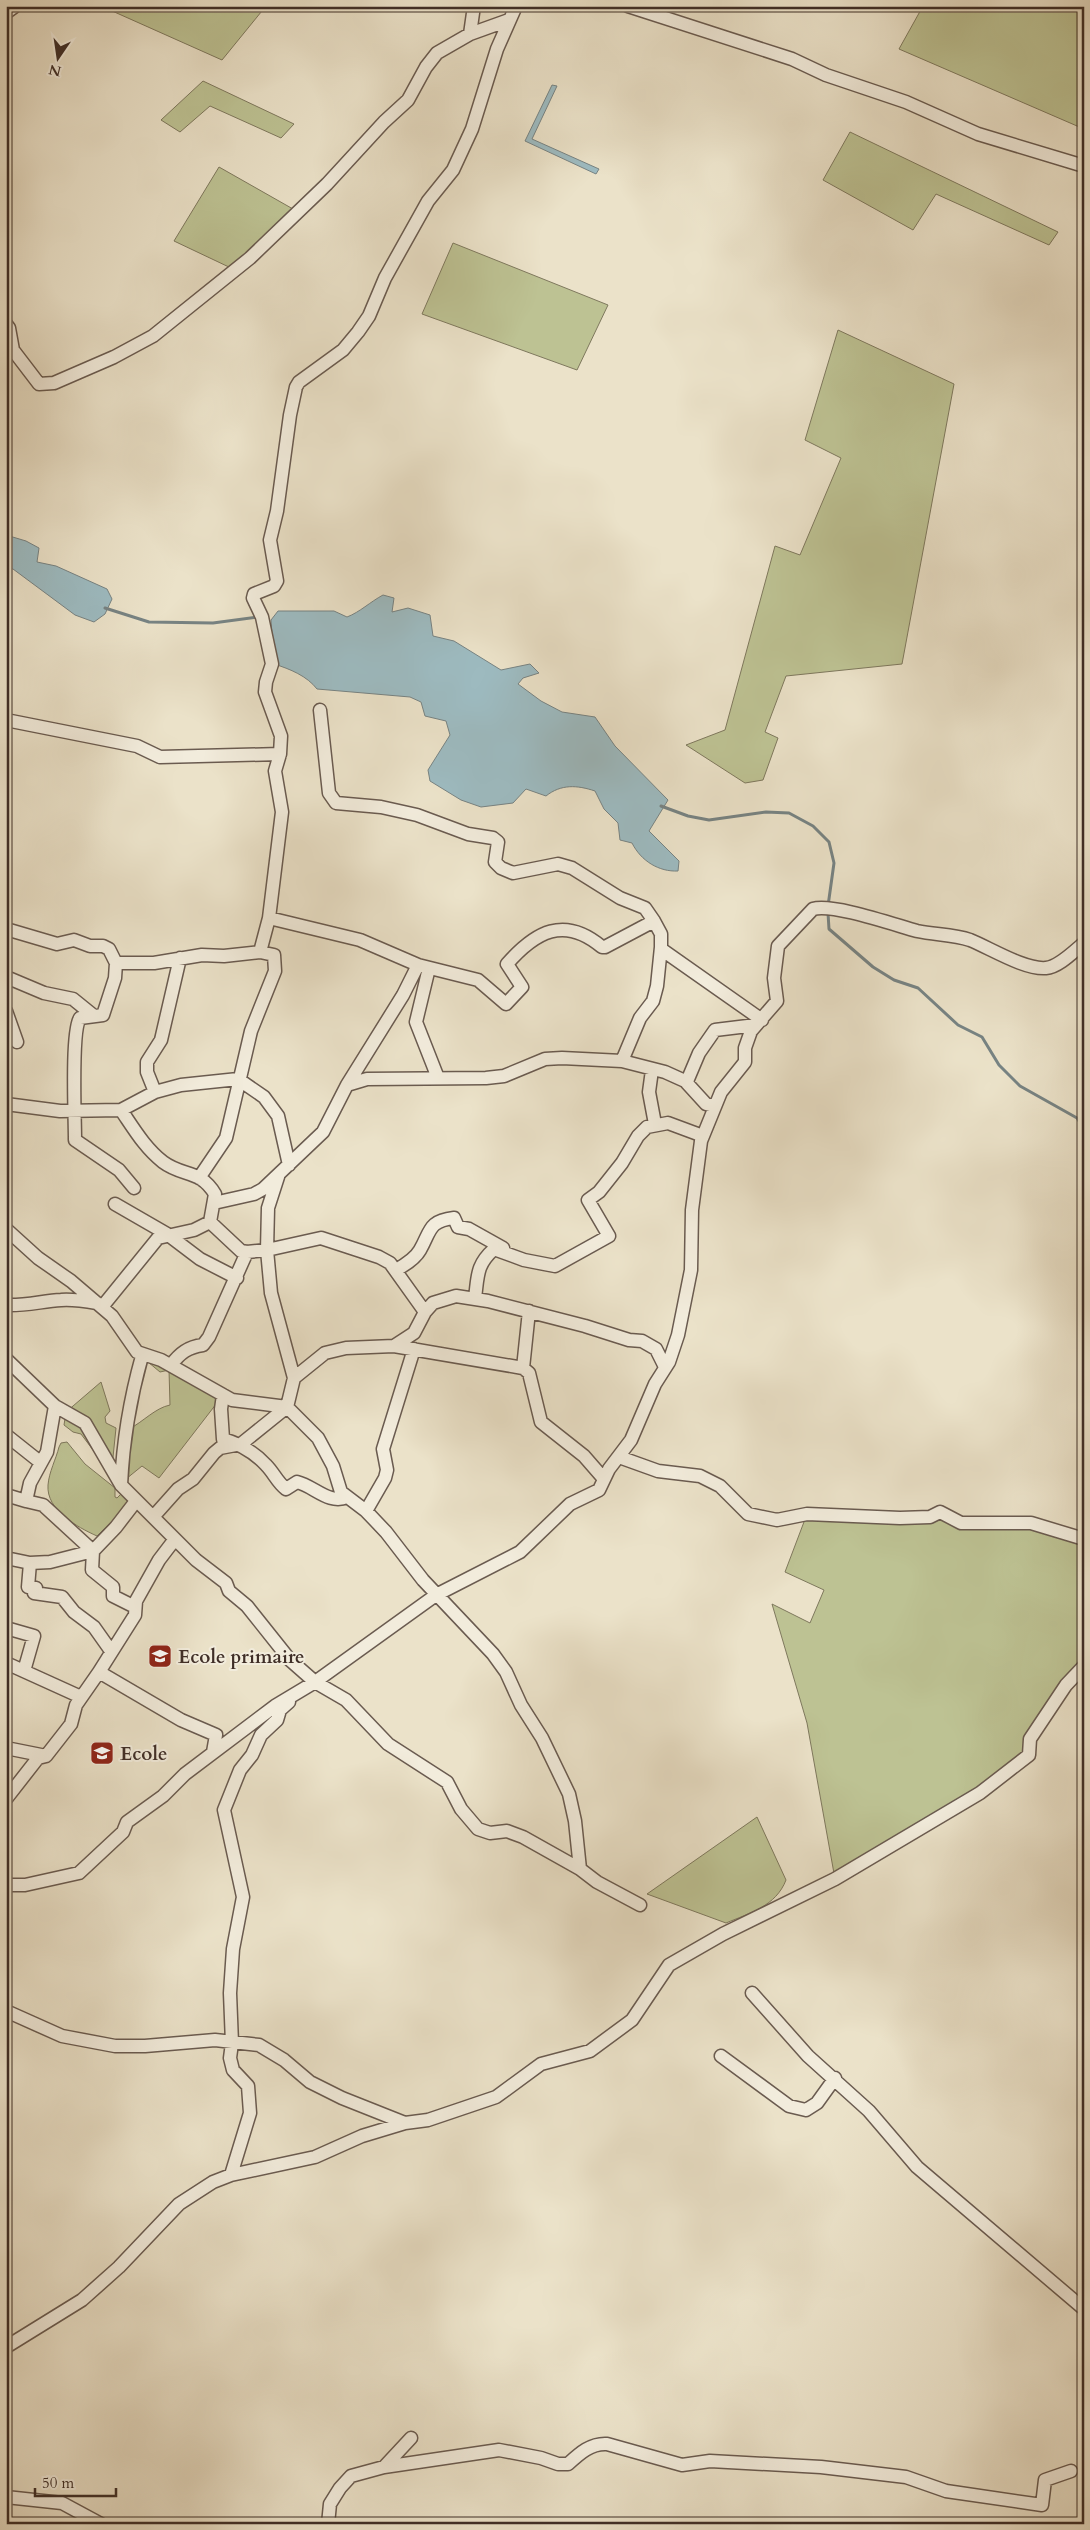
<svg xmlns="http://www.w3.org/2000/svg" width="1090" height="2530" font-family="Cardo,serif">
<rect width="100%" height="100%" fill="#ebe2c9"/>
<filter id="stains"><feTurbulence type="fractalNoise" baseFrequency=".004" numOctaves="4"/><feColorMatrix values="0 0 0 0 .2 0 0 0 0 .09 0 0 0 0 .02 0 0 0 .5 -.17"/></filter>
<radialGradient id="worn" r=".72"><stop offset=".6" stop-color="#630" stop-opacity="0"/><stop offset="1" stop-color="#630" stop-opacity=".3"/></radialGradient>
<!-- green -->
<path fill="#bdc293" stroke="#7e785d" d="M 101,6 L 266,6 L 222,60 Z
M 923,6 L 1084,6 L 1084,129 L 899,49 Z
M 203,81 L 294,124 L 281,138 L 210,106 L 180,132 L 161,120 Z
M 850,132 L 1058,232 L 1049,245 L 936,194 L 913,230 L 823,180 Z
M 219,167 L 293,209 L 231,268 L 174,241 Z
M 453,243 L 608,305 L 577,370 L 422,314 Z
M 838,330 L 954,384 L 902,664 L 786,676 L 765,732 L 778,738 L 763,780 L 745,783 L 686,745 L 725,730 L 775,546 L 800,555 L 841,458 L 805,440 Z
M 148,1362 L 156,1362 L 220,1399 L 159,1478 L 142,1466 L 126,1479 L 129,1429 C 143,1422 155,1408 170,1405 L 169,1370 L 160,1372 Z
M 101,1382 L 110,1411 L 105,1417 L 106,1423 L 116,1428 L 112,1467 L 96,1454 L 81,1434 L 73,1432 L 64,1425 L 66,1412 Z
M 67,1442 L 85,1464 L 115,1488 L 115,1497 L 117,1498 L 122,1493 L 130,1503 L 97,1536 C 77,1527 46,1510 48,1485 C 49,1472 56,1459 59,1447 L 61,1443 Z
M 807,1514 L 929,1517 L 961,1523 L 1007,1522 L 1084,1540 L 1084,1666 L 1066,1685 L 1029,1755 L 835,1879 L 807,1723 L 772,1604 L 810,1623 L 824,1590 L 785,1572 Z
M 757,1817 L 786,1880 C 776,1906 750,1913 726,1923 L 647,1894 Z"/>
<!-- water -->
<path fill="#9dbbc1" stroke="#778383" d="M 552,85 L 557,86 L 532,139 L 599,169 L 596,174 L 525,141 Z
M 6,535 L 26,541 L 39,548 L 37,562 L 56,566 L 107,589 L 112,599 L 105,614 L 94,622 L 75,615 L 13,569 L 6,568 Z
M 383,595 L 394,598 L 392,612 L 408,608 L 430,615 L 433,636 L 454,641 L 501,670 L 530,664 L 539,673 L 523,678 L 518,684 L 541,701 L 562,712 L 595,717 L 615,746 L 668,800 L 649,831 L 679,861 L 678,871 C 659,872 641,861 632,843 L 620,840 L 618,823 L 604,809 L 595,791 C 577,785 561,784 546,796 L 526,789 L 513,803 L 481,807 L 461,800 L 430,781 L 428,770 L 450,735 L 446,721 L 425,716 L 421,702 L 410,697 L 317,689 C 307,676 290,669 274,664 L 271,620 L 278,611 L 334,611 L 347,617 C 360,612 370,602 383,595 Z"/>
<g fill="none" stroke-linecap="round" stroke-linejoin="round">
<!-- stream -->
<path stroke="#778383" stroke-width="3" d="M 105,608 L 149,622 L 213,623 L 258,617
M 661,806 L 688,816 L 709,820 L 766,812 L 789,813 L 813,826 L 829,842 L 834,863 L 828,906
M 828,913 L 829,929 L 873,967 L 894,980 L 918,988 L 958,1025 L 982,1037 L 999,1065 L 1020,1086 L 1077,1118 L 1084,1129"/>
<!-- minor casing -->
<g stroke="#6a5b50" stroke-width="15">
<path id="minor" d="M 628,6 L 792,59 L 826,75 L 906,102 L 978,134 L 1084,166
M 470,34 L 474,6
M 6,324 L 9,328 L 13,350 L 39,384 L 54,383 L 114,357 L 153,336 L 250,258 L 327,184 L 384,122 L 408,100 L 426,67 L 437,53 L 470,34 L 509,20
M 320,710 L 329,793 L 336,803 L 381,807 L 417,815 L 468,834 L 493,838 L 498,842 L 495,862 L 501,868 L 513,873 L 558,864 L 572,868 L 620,898 L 645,908 L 654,921 L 661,934 L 661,947 L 657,986 L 653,1001 L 640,1018 L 622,1061
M 6,720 L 137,746 L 160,757 L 280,754
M 269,918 L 360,940 L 418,965 L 478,980 L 506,1004 L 522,987 L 507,964 C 535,932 564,915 602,947 L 605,947 L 654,921
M 6,929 L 57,944 L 74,940 L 90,946 L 103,946 L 109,949 L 116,963
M 661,949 L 762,1020
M 429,968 L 416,1022 L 438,1078
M 6,977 L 44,993 L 73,999 L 94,1016
M 6,1011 L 17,1042
M 652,1070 L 649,1092 L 655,1124
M 685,1081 L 706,1104 L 714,1106
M 347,1085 L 367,1079 L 486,1078 L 504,1076 L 545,1059 L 562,1058 L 622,1061 L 665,1072 L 685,1081 L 688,1079 L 699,1053 L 715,1030 L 756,1025
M 155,1092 L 147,1072 L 147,1062 L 161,1040 L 180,958
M 6,1104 L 60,1111 L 121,1110 L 155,1092 L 181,1085 L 238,1079 L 264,1097 L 278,1116 L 289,1165
M 121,1110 C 134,1129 145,1148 163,1162 C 183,1177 200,1169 215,1194 L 210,1222
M 278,1177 L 268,1208 L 267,1250 L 321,1238 L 379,1257 L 390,1263 L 425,1312
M 199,1178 L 226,1138 L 251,1031 L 275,971 L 274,955 L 260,952 L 269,918 L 282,812 L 275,771 L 280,754 L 281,736 L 265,692 L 266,682 L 272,664 L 262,617 L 253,598 L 254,594 L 274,586 L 277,581 L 270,540 L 277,511 L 290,415 L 296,387 L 299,382 L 343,350 L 358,332 L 369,316 L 385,278 L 428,201 L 453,170 L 472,129 L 497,49 L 516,6
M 134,1188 L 119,1170 L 75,1140 C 75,1118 71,1031 80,1018 L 103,1015 L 115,978 L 116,963 L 154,963 L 202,955 L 224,956 L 260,952
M 214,1203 L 254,1194 L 263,1189 L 323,1132 L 347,1085 L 403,995 L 418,965
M 115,1204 L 167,1234 L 200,1259 L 237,1278
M 6,1229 L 38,1258 L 71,1281 L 112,1316 L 137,1352 L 161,1360 L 232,1400 L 287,1407 L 318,1438 L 333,1466 L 341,1492 L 366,1511 L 386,1532 L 423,1580 L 493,1654 L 506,1672 L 521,1705 L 542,1738 L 569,1794 L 575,1821 L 580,1869
M 396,1270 C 405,1265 415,1259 420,1250 C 431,1231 428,1221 454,1218 L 458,1227 L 469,1229 L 503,1248
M 475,1298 C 478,1276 476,1265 494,1249 L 524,1260 L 555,1266 L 609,1236 L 588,1200 L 599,1192 L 622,1163 L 638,1136 L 647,1127 L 668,1123 L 703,1136
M 6,1305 C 25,1306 43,1301 61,1300 C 73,1299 85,1301 97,1303
M 102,1307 L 158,1238 L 194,1230 L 210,1222
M 394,1346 L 523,1368 L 529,1373 L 541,1422 L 584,1456 L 604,1479
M 6,1359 L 55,1406 L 85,1423 L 121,1485 L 196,1560 L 226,1583 L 229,1591 L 247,1606 L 290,1660 L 315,1682 L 346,1700 L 388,1744 L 447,1782 L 461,1809 L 478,1829 L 490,1833 L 507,1831 L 523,1837 L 580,1869 L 597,1882 L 640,1905
M 171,1365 C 180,1353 188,1347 203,1345 L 209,1337 L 247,1252
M 523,1368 L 529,1311
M 294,1378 L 325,1353 L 346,1348 L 394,1346 L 414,1333 L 425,1312 L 433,1303 L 456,1296 L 488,1301 L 585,1326 L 629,1340 L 642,1341 L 656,1349 L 665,1367
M 223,1395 L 221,1409 L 223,1439 C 240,1444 254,1452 266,1465 C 274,1473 277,1482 286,1489 L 297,1482 C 314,1486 329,1505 347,1497
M 55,1406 L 47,1452 L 30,1483 L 26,1501 L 43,1505 L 93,1551 L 92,1570 L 113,1587 L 113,1596 L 135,1607
M 6,1435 L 40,1462
M 619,1457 L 658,1471 L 700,1476 L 720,1486 L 748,1514 L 777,1520 L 807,1514 L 900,1518 L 930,1517 L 940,1512 L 961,1523 L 1031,1523 L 1084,1539
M 121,1485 C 123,1440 130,1399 142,1356
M 6,1495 L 26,1501
M 366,1511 L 385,1478 L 387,1470 L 383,1449 L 414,1349
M 153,1517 L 178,1489 L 193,1479 L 214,1453 L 220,1448 L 241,1444 L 287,1407 L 294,1378 L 271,1293 L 267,1250 L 247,1252 L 241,1251 L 210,1222
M 6,1558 L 30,1563 L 50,1562 L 93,1551 L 116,1527 L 136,1501
M 30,1563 L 28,1587 L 36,1588 L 34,1593 L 62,1597 L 74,1612 L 94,1627 L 111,1651
M 6,1628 L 34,1636 L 24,1671
M 6,1663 L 81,1697
M 99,1672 L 135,1615 L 136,1601 L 159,1560 L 175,1539
M 6,1748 L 46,1756 L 71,1724 L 76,1705 L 99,1672 L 181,1720 L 216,1735 L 213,1752
M 6,1799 L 38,1758 L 46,1756
M 6,1885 L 25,1885 L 79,1873 L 123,1832 L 127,1822 L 163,1796 L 185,1774 L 275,1706 L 315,1682 L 436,1595 L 520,1552 L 570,1504 L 599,1490 L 609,1469 L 631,1440 L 655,1384 L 669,1362 L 678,1335 L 691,1270 L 692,1210 L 701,1141 L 721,1092 L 745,1062 L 745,1048 L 751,1031 L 777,1001 L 774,978 L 778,946 L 813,909 C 832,903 895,925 917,931 C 935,935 953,934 970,940 C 990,948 1025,970 1046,968 C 1059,967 1074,951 1084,943
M 752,1993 L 808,2056 L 869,2111 L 917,2167 L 1084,2309
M 6,2011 L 62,2036 L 115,2046 L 145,2046 L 215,2040 L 259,2045 L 284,2060 L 310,2082 L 342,2098 L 405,2123
M 721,2056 L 789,2106 L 806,2110 L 817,2103 L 835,2078
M 231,2175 L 250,2113 L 248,2086 L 233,2070 L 230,2058 L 232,2043 L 230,1993 L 233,1949 L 243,1897 L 224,1810 L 240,1770 L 252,1755 L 261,1735 L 277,1720 L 280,1710 L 289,1702
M 6,2347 L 82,2300 L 119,2267 L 179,2204 L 213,2182 L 231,2175 L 315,2157 L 362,2136 L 405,2123 L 428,2120 L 496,2097 L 541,2064 L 590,2051 L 632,2020 L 669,1965 L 723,1934 L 835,1879 L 980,1793 L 1029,1755 L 1030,1739 L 1066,1685 L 1084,1666
M 384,2467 L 411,2438
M 6,2497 L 62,2503 L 101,2524
M 328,2524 L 330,2504 L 340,2488 L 351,2476 L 384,2467 L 499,2450 L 541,2458 L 558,2464 L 568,2464 C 580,2453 591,2443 607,2444 L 682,2465 L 710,2461 L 821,2467 L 906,2477 L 946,2491 L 1042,2505 L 1045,2480 L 1071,2471"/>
</g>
<!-- tertiary casing -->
<g stroke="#6a5b50" stroke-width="18">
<path id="tertiary" d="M 6,11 L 13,6"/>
</g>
<!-- minor -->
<use href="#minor" stroke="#f2ecdc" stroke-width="12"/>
<!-- tertiary -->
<use href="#tertiary" stroke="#f2ecdc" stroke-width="15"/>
</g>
<!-- icons -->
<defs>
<g id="school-square" transform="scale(1.25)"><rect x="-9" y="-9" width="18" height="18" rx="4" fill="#8f2418" stroke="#f2ecdc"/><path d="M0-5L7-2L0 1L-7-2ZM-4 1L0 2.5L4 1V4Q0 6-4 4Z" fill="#fff"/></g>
</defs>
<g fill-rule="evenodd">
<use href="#school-square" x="160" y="1656"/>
<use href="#school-square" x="102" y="1753"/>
</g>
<g text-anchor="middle" stroke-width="4" stroke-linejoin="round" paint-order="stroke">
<!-- poi labels -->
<g font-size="19" font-weight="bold" fill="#3f2e27" stroke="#f2ecdc" text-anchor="start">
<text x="178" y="1663">Ecole primaire</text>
<text x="120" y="1760">Ecole</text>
</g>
</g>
<!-- margin -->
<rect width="1090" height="2530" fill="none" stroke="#ebe2c9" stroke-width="25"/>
<rect x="8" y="8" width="1075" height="2515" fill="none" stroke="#3f2e27" stroke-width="2.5"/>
<rect x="12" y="12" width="1065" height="2505" fill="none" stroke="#3f2e27"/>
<!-- north arrow -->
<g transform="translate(58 58) rotate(193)" stroke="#f2ecdc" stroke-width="4" paint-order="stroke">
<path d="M0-4L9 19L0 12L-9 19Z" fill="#3f2e27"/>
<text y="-8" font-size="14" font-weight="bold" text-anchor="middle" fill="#3f2e27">N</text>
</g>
<!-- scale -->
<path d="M35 2488v8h81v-8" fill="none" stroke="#3f2e27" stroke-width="2.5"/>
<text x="42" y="2488" font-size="15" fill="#3f2e27" stroke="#f2ecdc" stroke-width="4" paint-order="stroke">50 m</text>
<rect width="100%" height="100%" filter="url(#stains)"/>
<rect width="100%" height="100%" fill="url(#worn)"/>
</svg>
